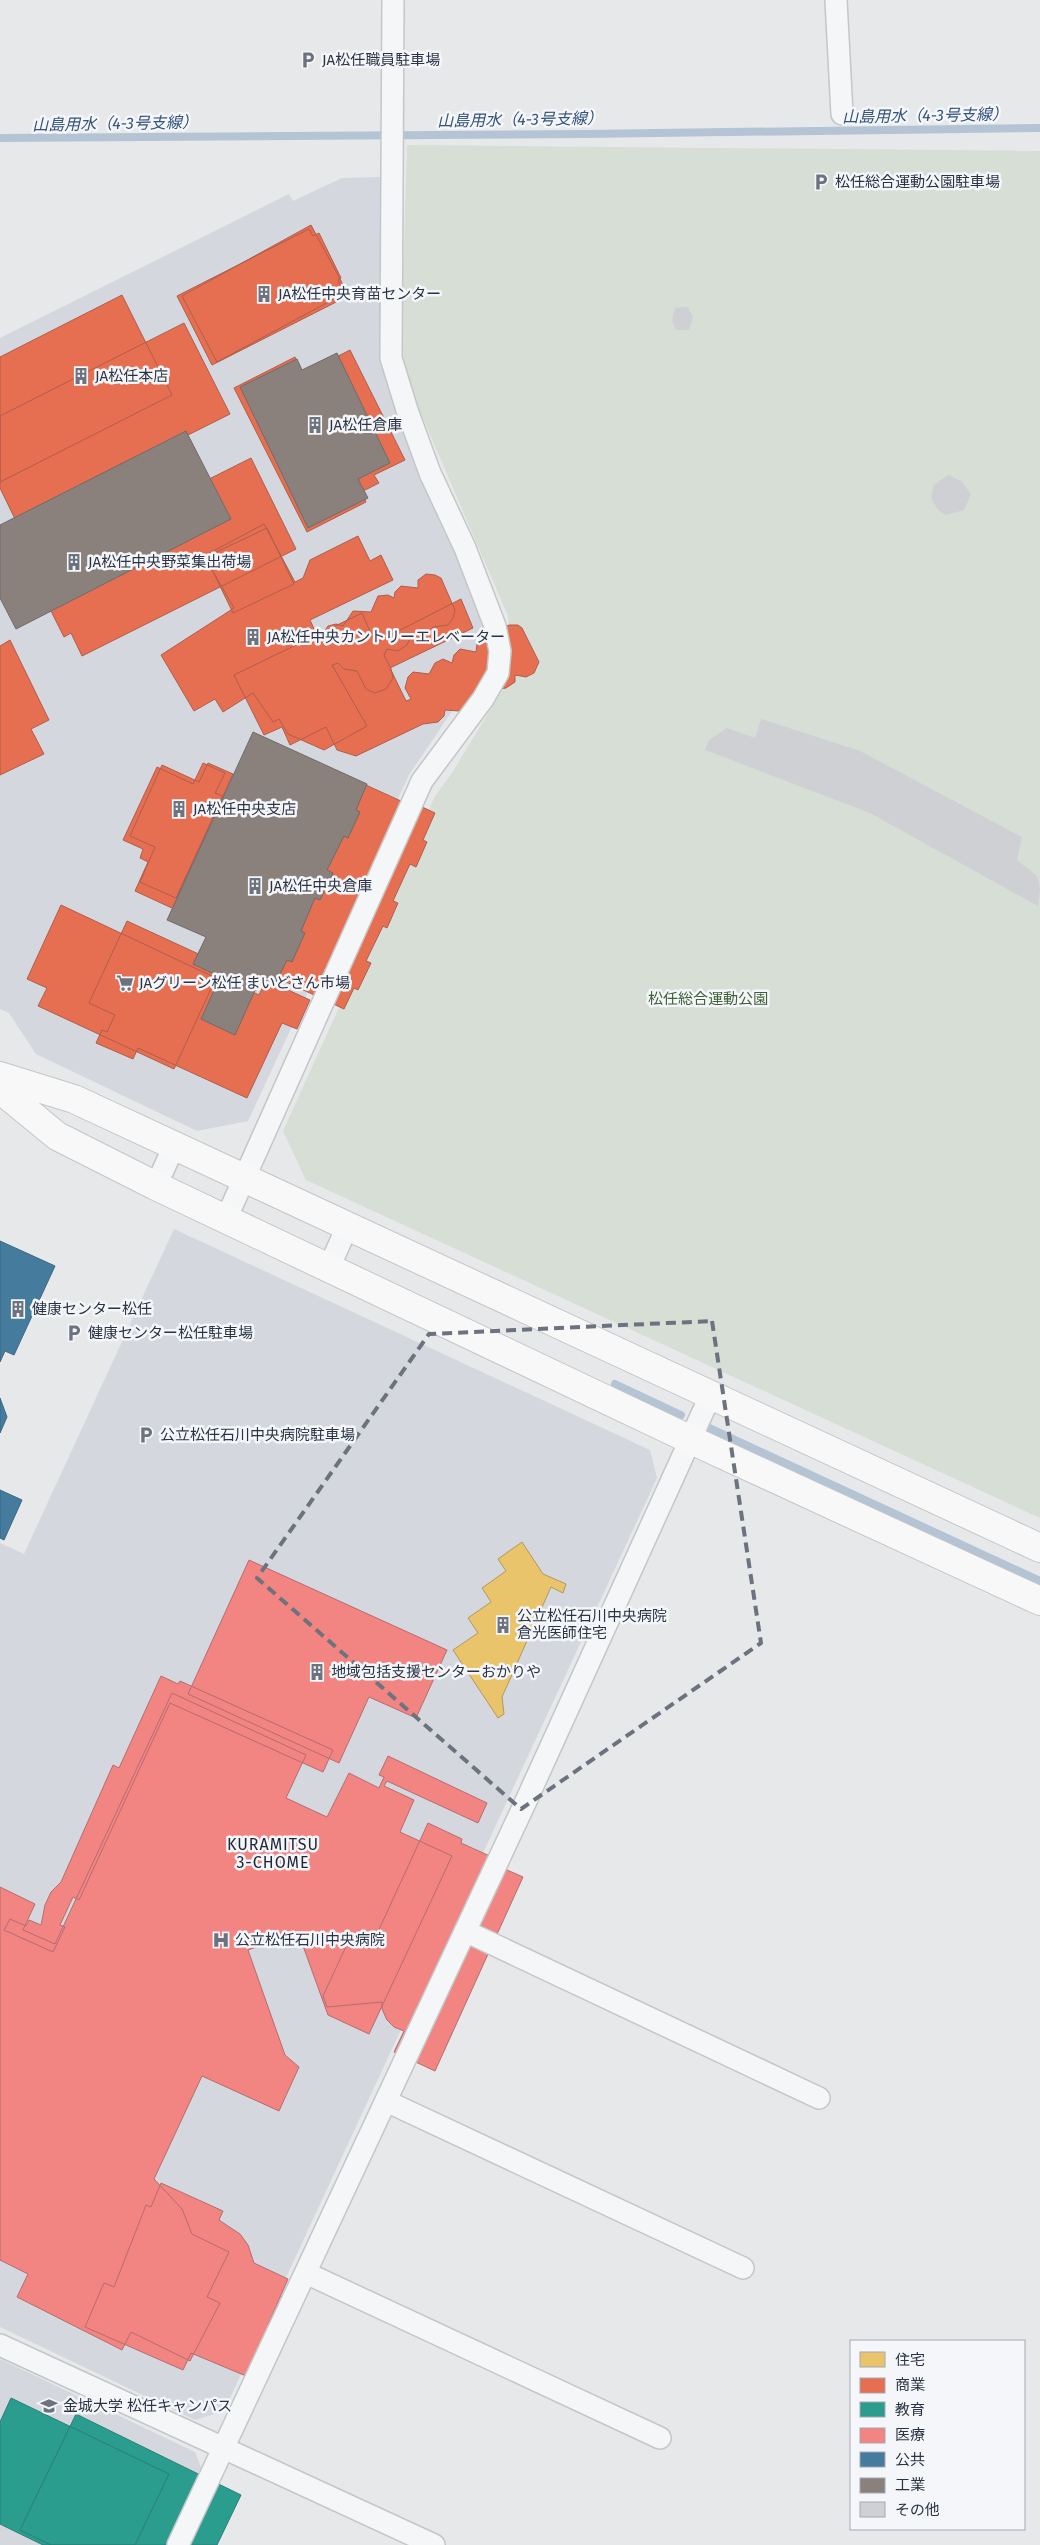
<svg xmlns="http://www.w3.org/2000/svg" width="1040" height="2545" font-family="'Fira Sans','Noto Sans JP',sans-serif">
<rect width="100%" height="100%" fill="#e6e8ea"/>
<!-- built -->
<path fill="#d4d7dd" d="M 381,177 L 380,363 L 483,623 L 477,674 L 409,775 L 248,1121 L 197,1131 L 36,1054 L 9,1013 L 0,1009 L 0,338 L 289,194 L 293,201 L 342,178 Z
M 174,1229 L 650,1450 L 657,1478 L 224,2411 L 195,2420 L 0,2327 L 0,1543 L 24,1554 Z
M 0,2359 L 195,2452 L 201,2467 L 164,2545 L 0,2545 Z"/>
<!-- green -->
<path fill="#d6ded6" d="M 407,145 L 1040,151 L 1040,1518 L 306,1180 L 283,1131 L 435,796 L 452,773 L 512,674 L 508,616 L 410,388 L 401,350 Z"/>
<!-- homes -->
<path fill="#e9c46a" stroke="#b0995f" d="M 522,1542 L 543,1574 L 566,1584 L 563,1593 L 551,1587 L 502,1697 L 504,1714 L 498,1718 L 453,1650 L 478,1633 L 468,1618 L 491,1602 L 482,1588 L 506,1571 L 498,1559 Z"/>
<!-- shops -->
<path fill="#e76f51" stroke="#af5d4d" d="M 311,225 L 347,292 L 217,362 L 182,296 Z
M 309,229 L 313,236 L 319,233 L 341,278 L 338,280 L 346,297 L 212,365 L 177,296 Z
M 122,295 L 172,395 L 0,482 L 0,357 Z
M 184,323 L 230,414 L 16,521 L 0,488 L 0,416 Z
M 350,350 L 405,460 L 374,475 L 379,483 L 361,492 L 366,502 L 307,532 L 234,388 L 295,357 L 303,374 Z
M 251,458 L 296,549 L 82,656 L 71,633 L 64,637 L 30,569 Z
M 264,524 L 295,582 L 303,578 L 310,560 L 358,536 L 370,561 L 381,555 L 393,580 L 310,620 L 319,640 L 328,626 L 336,624 L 343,626 L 353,611 L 371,612 L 378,596 L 388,595 L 394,598 L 395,592 L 401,586 L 418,588 L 418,580 L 426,574 L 435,575 L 441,578 L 455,610 L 453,618 L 448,625 L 433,627 L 423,638 L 411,636 L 407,645 L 398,651 L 387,649 L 384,655 L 391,669 L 393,678 L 386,689 L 375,693 L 366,689 L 357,671 L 344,669 L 338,663 L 332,665 L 367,726 L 324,750 L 288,734 L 279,719 L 273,722 L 253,693 L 223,712 L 215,699 L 194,711 L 161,655 L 234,608 L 204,556 Z
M 267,528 L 294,584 L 233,613 L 206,557 Z
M 461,599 L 473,628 L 390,668 L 406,701 L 411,699 L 405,688 L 408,677 L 413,672 L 429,674 L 435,663 L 443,659 L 452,663 L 454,655 L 460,649 L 476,652 L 477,644 L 482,638 L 509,625 L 518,625 L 522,628 L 539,662 L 534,673 L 526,677 L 515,675 L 515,682 L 506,688 L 499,689 L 459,711 L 445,710 L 444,716 L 438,722 L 423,724 L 356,756 L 337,750 L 326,727 L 290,745 L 282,727 L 264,735 L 234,675 L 362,613 L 375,643 Z
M 10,640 L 49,720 L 31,729 L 44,754 L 0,775 L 0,646 Z
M 203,763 L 225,773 L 215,793 L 227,798 L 174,909 L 135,891 L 148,862 L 140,858 L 143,849 L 123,840 L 157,767 L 193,784 Z
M 208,763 L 233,774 L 176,898 L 140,882 L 155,847 L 130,836 L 162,765 L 199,782 Z
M 324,766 L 401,801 L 403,798 L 435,813 L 423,840 L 427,842 L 416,867 L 410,864 L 393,901 L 398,903 L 387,928 L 383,926 L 366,961 L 371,963 L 358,990 L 354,988 L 344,1009 L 235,958 Z
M 61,905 L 216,978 L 174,1069 L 38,1006 L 47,988 L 27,979 Z
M 127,921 L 205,957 L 200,967 L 259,995 L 266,980 L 310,1000 L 297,1029 L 282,1023 L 247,1098 L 138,1048 L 133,1059 L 96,1043 L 102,1030 L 107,1032 L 115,1015 L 89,1003 Z"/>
<!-- schools -->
<path fill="#2a9d8f" stroke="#2a7e79" d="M 11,2398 L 169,2474 L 135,2545 L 43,2545 L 0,2524 L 0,2422 Z
M 76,2414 L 241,2495 L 217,2545 L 51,2545 L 20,2530 Z"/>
<!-- health -->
<path fill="#f28482" stroke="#b66c70" d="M 249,1560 L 447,1650 L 416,1718 L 369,1697 L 339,1763 L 188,1694 Z
M 161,1676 L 178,1684 L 180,1681 L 333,1750 L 323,1772 L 170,1703 L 79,1900 L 73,1897 L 60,1925 L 65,1927 L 53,1952 L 4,1930 L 10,1919 L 26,1926 L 29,1920 L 41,1925 L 45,1905 L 51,1892 L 61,1882 L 113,1765 L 119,1768 Z
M 172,1693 L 306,1755 L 286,1798 L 327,1817 L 349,1773 L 379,1788 L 384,1777 L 379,1775 L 388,1756 L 487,1803 L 478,1823 L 387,1781 L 384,1786 L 414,1800 L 400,1832 L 452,1856 L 369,2034 L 328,2015 L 298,1932 L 248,1950 L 285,2055 L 299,2067 L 279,2111 L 202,2076 L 154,2179 L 182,2209 L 192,2234 L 229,2252 L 207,2297 L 220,2303 L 190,2361 L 131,2332 L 122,2350 L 17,2297 L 28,2274 L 0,2260 L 0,1887 L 35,1904 L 23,1930 L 55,1944 Z
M 428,1823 L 462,1839 L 461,1843 L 492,1857 L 489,1862 L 523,1877 L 435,2071 L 394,2052 L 404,2031 L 394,2027 L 387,2020 L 382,2009 L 382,2002 L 327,2007 L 323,1996 L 349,1940 L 370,1949 Z
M 161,2183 L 223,2211 L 219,2220 L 240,2234 L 248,2245 L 254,2263 L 288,2279 L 268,2325 L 280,2330 L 258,2381 L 191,2353 L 183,2370 L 85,2327 L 104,2283 L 114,2287 L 146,2205 L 151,2207 Z"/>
<!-- public -->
<path fill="#457b9d" stroke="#3d6683" d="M 0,1241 L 55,1266 L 14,1355 L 5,1351 L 0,1362 Z
M 0,1398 L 7,1417 L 0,1433 Z
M 0,1490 L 22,1500 L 4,1540 L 0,1538 Z"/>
<!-- industry -->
<path fill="#8a817c" stroke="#6e6a6c" d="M 337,353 L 390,463 L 358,479 L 368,498 L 308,528 L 240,387 L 297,359 L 302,370 Z
M 186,431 L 231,519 L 16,629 L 0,598 L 0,525 Z
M 253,732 L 367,784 L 356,810 L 360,812 L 348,838 L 344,836 L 327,870 L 333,873 L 320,900 L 315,898 L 301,931 L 305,933 L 292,962 L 287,960 L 276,982 L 262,975 L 235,1035 L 201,1019 L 220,977 L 193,964 L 206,937 L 167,920 Z"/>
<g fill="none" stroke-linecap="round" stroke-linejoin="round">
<!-- stream -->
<path stroke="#b4c4d5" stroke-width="8" d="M 0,138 L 583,134 L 1040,128
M 615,1384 L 681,1415
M 707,1427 L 1040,1581"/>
</g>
<!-- building -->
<path fill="#ced0d3" d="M 688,307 L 693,317 L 689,330 L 676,330 L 672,321 L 675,308 Z
M 948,475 L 961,481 L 971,494 L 964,510 L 946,515 L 938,510 L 931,498 L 934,485 Z
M 761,719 L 860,751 L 1022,837 L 1017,860 L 1037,876 L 1040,889 L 1038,906 L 870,813 L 705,750 L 709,740 L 727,728 L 755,738 Z"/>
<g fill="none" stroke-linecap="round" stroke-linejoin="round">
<!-- street casing -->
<g stroke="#c4c6c8" stroke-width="24">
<path id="street" d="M 836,0 L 842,114
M 156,1186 L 174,1146
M 226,1219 L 422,781 L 483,699 L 498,673 L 500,651 L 495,626 L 465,548 L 430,473 L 407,410 L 391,358 L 393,0
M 328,1270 L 347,1227
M 465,1931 L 819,2098
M 386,2101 L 743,2268
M 306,2273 L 660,2438
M 0,2345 L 434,2545
M 178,2545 L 526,1801 L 711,1394"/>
</g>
<!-- secondary casing -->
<g stroke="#c4c6c8" stroke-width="30">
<path id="secondary" d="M 0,1076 L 74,1099 L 1040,1548
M 0,1089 L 57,1136 L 156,1186 L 689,1439 L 1040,1601"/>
</g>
<!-- street -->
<use href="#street" stroke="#f5f6f7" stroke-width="21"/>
<!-- secondary -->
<use href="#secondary" stroke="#f8f8f8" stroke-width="28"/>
</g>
<!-- marked area -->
<path fill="none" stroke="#6c737f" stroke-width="4" stroke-dasharray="10 6" stroke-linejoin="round" d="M 712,1321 L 761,1643 L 521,1809 L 257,1578 L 429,1334 Z"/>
<!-- icons -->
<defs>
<g id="parking-bare" transform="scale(1.35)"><path d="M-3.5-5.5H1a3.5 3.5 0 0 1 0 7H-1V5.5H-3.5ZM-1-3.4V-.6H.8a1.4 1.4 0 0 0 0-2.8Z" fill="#6c737f" stroke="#f4f6f9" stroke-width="2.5" paint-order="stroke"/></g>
<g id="building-bare" transform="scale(1.35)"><path d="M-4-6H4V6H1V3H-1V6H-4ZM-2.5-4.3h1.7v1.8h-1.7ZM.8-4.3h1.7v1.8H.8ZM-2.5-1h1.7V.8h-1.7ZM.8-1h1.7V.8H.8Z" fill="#6c737f" stroke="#f4f6f9" stroke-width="2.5" paint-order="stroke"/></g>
<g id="supermarket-bare" transform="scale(1.35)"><path d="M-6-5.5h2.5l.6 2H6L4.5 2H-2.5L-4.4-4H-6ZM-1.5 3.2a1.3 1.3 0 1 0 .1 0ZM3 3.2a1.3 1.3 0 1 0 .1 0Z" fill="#6c737f" stroke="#f4f6f9" stroke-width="2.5" paint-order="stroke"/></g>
<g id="hospital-bare" transform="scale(1.35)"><path d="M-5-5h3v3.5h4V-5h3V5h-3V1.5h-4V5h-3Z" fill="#6c737f" stroke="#f4f6f9" stroke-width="2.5" paint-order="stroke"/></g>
<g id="school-bare" transform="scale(1.35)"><path d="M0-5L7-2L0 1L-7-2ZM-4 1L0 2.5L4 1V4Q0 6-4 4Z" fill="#6c737f" stroke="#f4f6f9" stroke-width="2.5" paint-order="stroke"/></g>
</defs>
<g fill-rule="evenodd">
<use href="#parking-bare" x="308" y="60"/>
<use href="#parking-bare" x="821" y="182"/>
<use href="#building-bare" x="264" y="294"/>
<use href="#building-bare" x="81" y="376"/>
<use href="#building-bare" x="315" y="425"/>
<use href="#building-bare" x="74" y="562"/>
<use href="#building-bare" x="253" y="637"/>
<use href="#building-bare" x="179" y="809"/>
<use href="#building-bare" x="255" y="886"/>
<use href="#supermarket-bare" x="125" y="983"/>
<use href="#building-bare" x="18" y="1309"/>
<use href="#parking-bare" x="74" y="1333"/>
<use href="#parking-bare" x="146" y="1435"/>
<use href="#building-bare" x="503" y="1625"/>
<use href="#building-bare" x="317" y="1672"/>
<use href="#hospital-bare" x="221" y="1940"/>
<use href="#school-bare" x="49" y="2406"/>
</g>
<g text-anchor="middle" stroke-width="5" stroke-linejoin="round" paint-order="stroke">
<!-- poi labels -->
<g font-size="15" fill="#2b3445" stroke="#f4f6f9" text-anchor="start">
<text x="322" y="65">JA松任職員駐車場</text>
<text x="835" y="187">松任総合運動公園駐車場</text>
<text x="278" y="299">JA松任中央育苗センター</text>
<text x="95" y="381">JA松任本店</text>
<text x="329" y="430">JA松任倉庫</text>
<text x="88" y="567">JA松任中央野菜集出荷場</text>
<text x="267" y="642">JA松任中央カントリーエレベーター</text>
<text x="193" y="814">JA松任中央支店</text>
<text x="269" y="891">JA松任中央倉庫</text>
<text x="139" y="988">JAグリーン松任 まいどさん市場</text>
<text x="32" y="1314">健康センター松任</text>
<text x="88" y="1338">健康センター松任駐車場</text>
<text x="160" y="1440">公立松任石川中央病院駐車場</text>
<text x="517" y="1621">公立松任石川中央病院<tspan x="517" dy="17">倉光医師住宅</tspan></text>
<text x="331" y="1677">地域包括支援センターおかりや</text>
<text x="235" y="1945">公立松任石川中央病院</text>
<text x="63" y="2411">金城大学 松任キャンパス</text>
</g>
<!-- park labels -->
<g font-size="15" fill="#3f6138" stroke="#f4f6f9">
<text x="708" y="1004">松任総合運動公園</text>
</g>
<!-- water labels -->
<g font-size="16" font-style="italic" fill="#34527a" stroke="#f4f6f9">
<text transform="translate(925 115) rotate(-1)" y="6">山島用水（4-3号支線）</text>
<text transform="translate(520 119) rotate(-1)" y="6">山島用水（4-3号支線）</text>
<text transform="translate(115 123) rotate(-1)" y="6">山島用水（4-3号支線）</text>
</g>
<!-- neighbourhood labels -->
<g font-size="16" letter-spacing="1" fill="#1d2536" stroke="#f4f6f9">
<text x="273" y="1850">KURAMITSU<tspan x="273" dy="18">3-CHOME</tspan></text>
</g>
</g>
<!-- legend -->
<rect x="850" y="2340" width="175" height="190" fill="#f4f6f9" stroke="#a4a8b1"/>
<rect x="860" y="2352" width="25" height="15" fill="#e9c46a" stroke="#a4a8b1"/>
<text x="895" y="2365" font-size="15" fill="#2b3445">住宅</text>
<rect x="860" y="2378" width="25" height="15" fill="#e76f51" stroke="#a4a8b1"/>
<text x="895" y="2390" font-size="15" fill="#2b3445">商業</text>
<rect x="860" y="2402" width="25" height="15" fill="#2a9d8f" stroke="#a4a8b1"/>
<text x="895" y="2415" font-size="15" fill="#2b3445">教育</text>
<rect x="860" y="2428" width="25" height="15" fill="#f28482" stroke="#a4a8b1"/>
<text x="895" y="2440" font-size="15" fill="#2b3445">医療</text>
<rect x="860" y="2452" width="25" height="15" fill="#457b9d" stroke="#a4a8b1"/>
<text x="895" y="2465" font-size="15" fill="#2b3445">公共</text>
<rect x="860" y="2478" width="25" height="15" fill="#8a817c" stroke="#a4a8b1"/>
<text x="895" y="2490" font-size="15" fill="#2b3445">工業</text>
<rect x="860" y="2502" width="25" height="15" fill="#ced0d3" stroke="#a4a8b1"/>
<text x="895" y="2515" font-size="15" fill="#2b3445">その他</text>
</svg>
